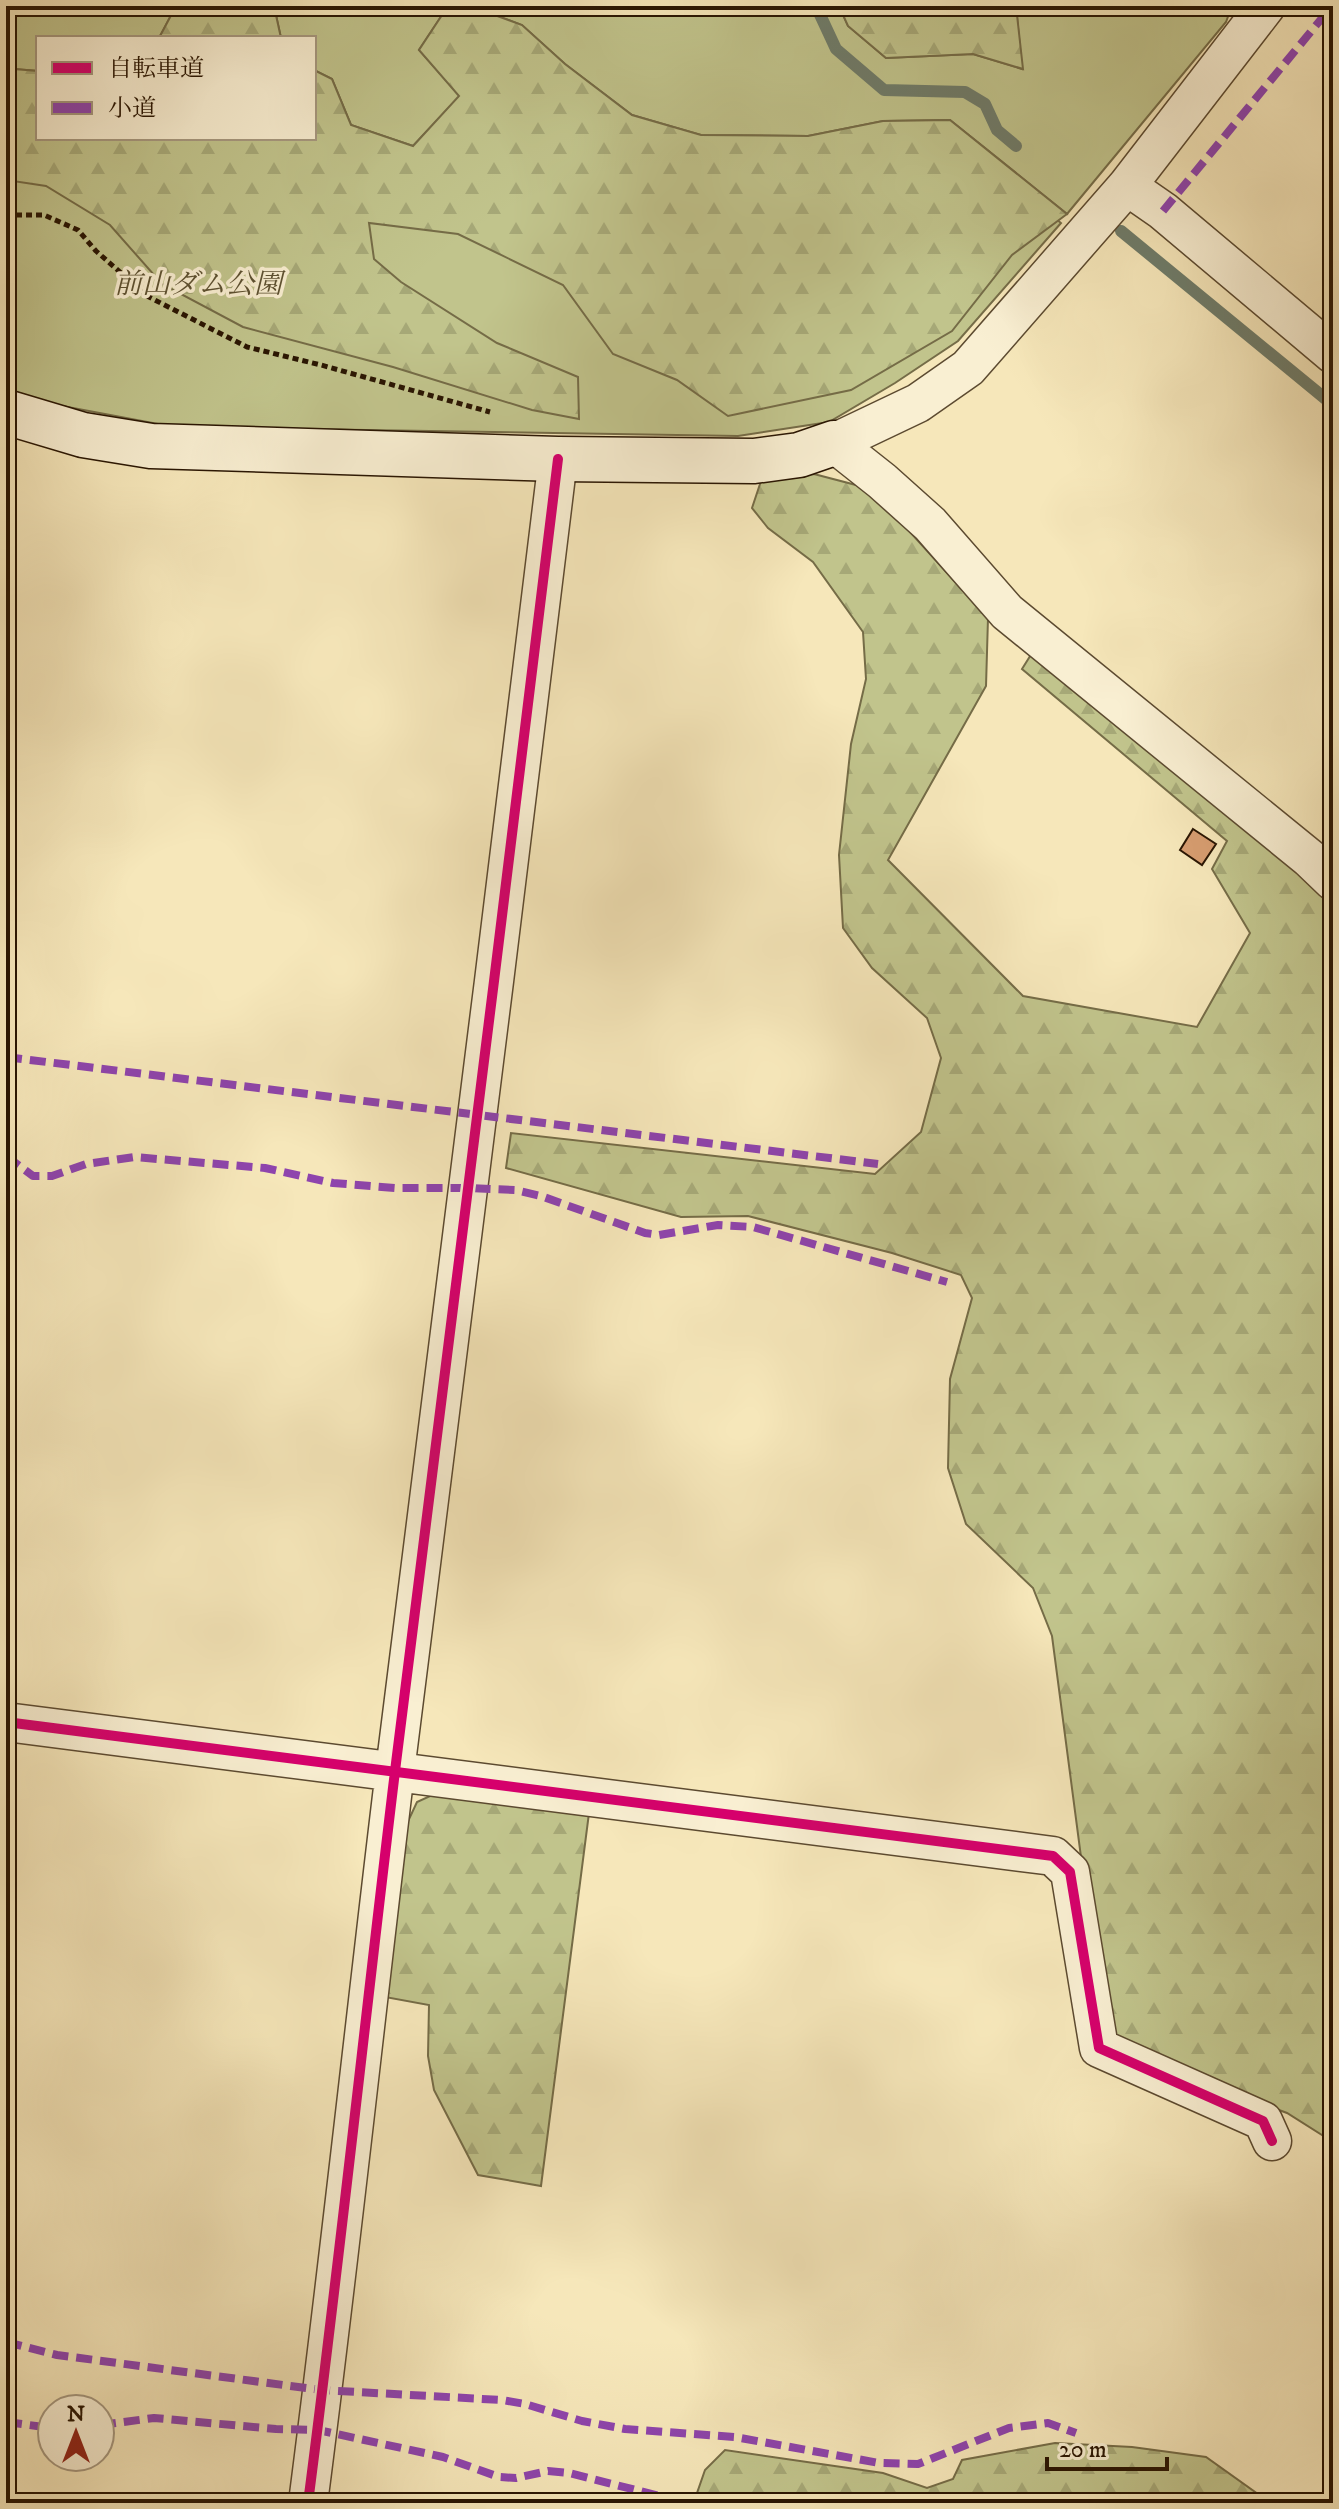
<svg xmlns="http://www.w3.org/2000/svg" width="1339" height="2509" font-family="'IM FELL DW Pica','Noto Serif JP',serif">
<defs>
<pattern id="forest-firs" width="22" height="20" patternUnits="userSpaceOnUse" patternTransform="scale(2)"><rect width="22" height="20" fill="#c1c48c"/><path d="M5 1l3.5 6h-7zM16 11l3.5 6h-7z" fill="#a6a877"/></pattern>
</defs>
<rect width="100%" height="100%" fill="#f6e7ba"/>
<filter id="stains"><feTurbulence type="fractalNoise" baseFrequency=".0025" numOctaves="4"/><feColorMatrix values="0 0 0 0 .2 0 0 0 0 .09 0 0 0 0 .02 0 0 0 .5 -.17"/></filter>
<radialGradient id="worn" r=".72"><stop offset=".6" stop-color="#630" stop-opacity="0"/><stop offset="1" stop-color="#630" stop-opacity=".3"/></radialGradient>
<!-- green -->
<path fill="#c1c48c" stroke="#756c47" stroke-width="2" d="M 6,6 L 176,6 L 159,38 L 38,38 L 38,71 L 14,69 L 6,54 Z
M 274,6 L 448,6 L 419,50 L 460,96 L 413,146 L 351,125 L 332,79 L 314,70 L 314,38 L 281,38 Z
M 470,6 L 839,6 L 848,26 L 886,58 L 973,54 L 1022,69 L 1016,6 L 1224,6 L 1230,11 L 1226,22 L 1067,214 L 950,120 L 883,121 L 808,136 L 701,135 L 632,115 L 565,64 L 522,25 Z
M 6,101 L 38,138 L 468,196 L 969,147 L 1061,223 L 958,341 L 895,383 L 829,422 L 738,436 L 174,427 L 57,405 L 6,389 Z"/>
<!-- forest -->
<path fill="url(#forest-firs)" stroke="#756c47" stroke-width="2" d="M 176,6 L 274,6 L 281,38 L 159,38 Z
M 448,6 L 470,6 L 522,25 L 565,64 L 632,115 L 701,135 L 808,136 L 883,121 L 950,120 L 1067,214 L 1012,255 L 952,331 L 851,390 L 728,416 L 677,380 L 613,354 L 563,285 L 458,234 L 369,223 L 374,259 L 401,282 L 497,343 L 578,377 L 579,419 L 532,410 L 393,367 L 243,327 L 162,284 L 110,225 L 46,186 L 6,180 L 6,54 L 14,69 L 38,71 L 38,138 L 314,138 L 314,70 L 332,79 L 351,125 L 413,146 L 459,96 L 419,50 Z
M 839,6 L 1016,6 L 1023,69 L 973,54 L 886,58 L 848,26 Z
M 814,474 L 871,489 L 988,618 L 986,686 L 888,860 L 1023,996 L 1197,1027 L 1250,933 L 1212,869 L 1227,841 L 1022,669 L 1032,653 L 1289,858 L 1333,904 L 1333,2142 L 1287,2113 L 1141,2058 L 1122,2042 L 1102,2017 L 1052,1636 L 1033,1588 L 966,1524 L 948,1468 L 950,1379 L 972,1298 L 961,1275 L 892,1253 L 748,1216 L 681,1217 L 506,1168 L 511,1133 L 875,1174 L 921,1132 L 941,1058 L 927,1018 L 872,968 L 843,928 L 839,855 L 851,744 L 866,679 L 863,632 L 813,562 L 768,528 L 752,508 L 761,481 L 777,475 Z
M 441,1791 L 589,1813 L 541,2186 L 478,2175 L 434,2090 L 428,2056 L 429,2005 L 385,1997 L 403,1832 L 417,1802 Z
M 1055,2443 L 1132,2447 L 1206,2457 L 1258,2494 L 1317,2503 L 754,2503 L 696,2496 L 705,2470 L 725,2450 L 883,2473 L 927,2488 L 953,2479 L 962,2460 Z"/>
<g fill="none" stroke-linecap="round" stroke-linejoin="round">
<!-- stream -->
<path stroke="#6f7c6a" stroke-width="12" d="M 816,6 L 836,49 L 884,90 L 965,92 L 985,104 L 997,130 L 1016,146
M 1121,231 L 1333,405"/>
</g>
<!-- building -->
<path fill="#d79d70" stroke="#291502" stroke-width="2" d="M 1193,829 L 1216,844 L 1202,865 L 1180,850 Z"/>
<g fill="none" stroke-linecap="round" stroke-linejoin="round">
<!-- street casing -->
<g stroke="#5c4a30" stroke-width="41">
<path id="street" d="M 1266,6 L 1127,186 L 968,368 L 918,403 L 834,443 L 882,481 L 930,524 L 1007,612 L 1309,858 L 1333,881
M 1127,186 L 1163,211 L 1333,354
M 6,1722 L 1053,1856 L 1070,1872 L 1099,2048 L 1263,2121 L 1272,2141
M 308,2503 C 340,2257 366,2010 396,1763 C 450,1328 506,894 558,459"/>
</g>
<!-- secondary casing -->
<g stroke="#291502" stroke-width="47">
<path id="secondary" d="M 6,412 L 83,435 L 151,446 L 558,459 L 754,461 L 799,455 L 834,443"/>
</g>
<!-- path -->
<path stroke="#291502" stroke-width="5" stroke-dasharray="6 4" stroke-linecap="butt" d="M 6,215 L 44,215 L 78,230 L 96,251 L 147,296 L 247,347 L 321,365 L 490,412"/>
<!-- street -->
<use href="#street" stroke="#f9efd2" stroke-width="38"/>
<!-- secondary -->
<use href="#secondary" stroke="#f9efd2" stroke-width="44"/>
<!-- quiet -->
<path stroke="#8e44ad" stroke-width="8" stroke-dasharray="16 8" stroke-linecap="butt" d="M 1163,211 L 1332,6
M 6,1057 L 878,1164
M 6,1156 L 33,1176 L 52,1176 L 86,1164 L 134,1157 L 265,1168 L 333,1183 L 395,1188 L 467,1188 L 515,1190 L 541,1196 L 645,1233 L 659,1235 L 718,1225 L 753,1227 L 947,1282
M 6,2342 L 57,2355 L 321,2390 L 502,2400 L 525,2404 L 582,2421 L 625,2429 L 735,2437 L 879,2463 L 918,2464 L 1009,2428 L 1048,2423 L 1076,2433
M 6,2422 L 52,2428
M 100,2425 L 154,2418 L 276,2429 L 318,2430 L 443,2457 L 499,2477 L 516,2478 L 548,2471 L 569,2473 L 687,2503"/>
<!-- cycleway casing -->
<g stroke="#f9efd2" stroke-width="15">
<path id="cycleway" d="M 6,1722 L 1053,1856 L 1070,1872 L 1099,2048 L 1263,2121 L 1272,2141
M 308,2503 C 340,2257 366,2010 396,1763 C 450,1328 506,894 558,459"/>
</g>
<!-- cycleway -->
<use href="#cycleway" stroke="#d6006c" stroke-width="10"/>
</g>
<g text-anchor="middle" stroke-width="7" stroke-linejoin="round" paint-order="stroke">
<!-- park labels -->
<g font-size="28" font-style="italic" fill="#5e5232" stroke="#f9efd2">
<text x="198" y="293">前山ダム公園</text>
</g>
</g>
<!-- margin -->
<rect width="1339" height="2509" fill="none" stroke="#f6e7ba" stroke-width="32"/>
<rect x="8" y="8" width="1323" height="2493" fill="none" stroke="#291502" stroke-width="4"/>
<rect x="16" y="16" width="1307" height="2477" fill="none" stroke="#291502" stroke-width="2"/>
<!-- legend -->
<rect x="36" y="36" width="280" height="104" fill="#f9efd2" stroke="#a6987f" stroke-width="2"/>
<rect x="52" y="62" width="40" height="12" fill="#d6006c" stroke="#a6987f" stroke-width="2"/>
<text x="108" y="76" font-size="24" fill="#291502">自転車道</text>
<rect x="52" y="102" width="40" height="12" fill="#8e44ad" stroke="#a6987f" stroke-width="2"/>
<text x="108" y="116" font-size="24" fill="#291502">小道</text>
<!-- north arrow -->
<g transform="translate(76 2433)"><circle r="38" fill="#f9efd2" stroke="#a6987f" stroke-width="2"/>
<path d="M0-6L14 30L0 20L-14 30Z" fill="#8f2418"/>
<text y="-12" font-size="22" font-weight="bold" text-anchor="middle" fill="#291502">N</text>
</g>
<!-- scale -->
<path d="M1047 2457v12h120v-12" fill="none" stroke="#291502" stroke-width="4"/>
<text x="1059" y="2457" font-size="24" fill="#291502" stroke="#f9efd2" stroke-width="6" paint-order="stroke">20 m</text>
<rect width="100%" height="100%" filter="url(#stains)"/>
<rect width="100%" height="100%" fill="url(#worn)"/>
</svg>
